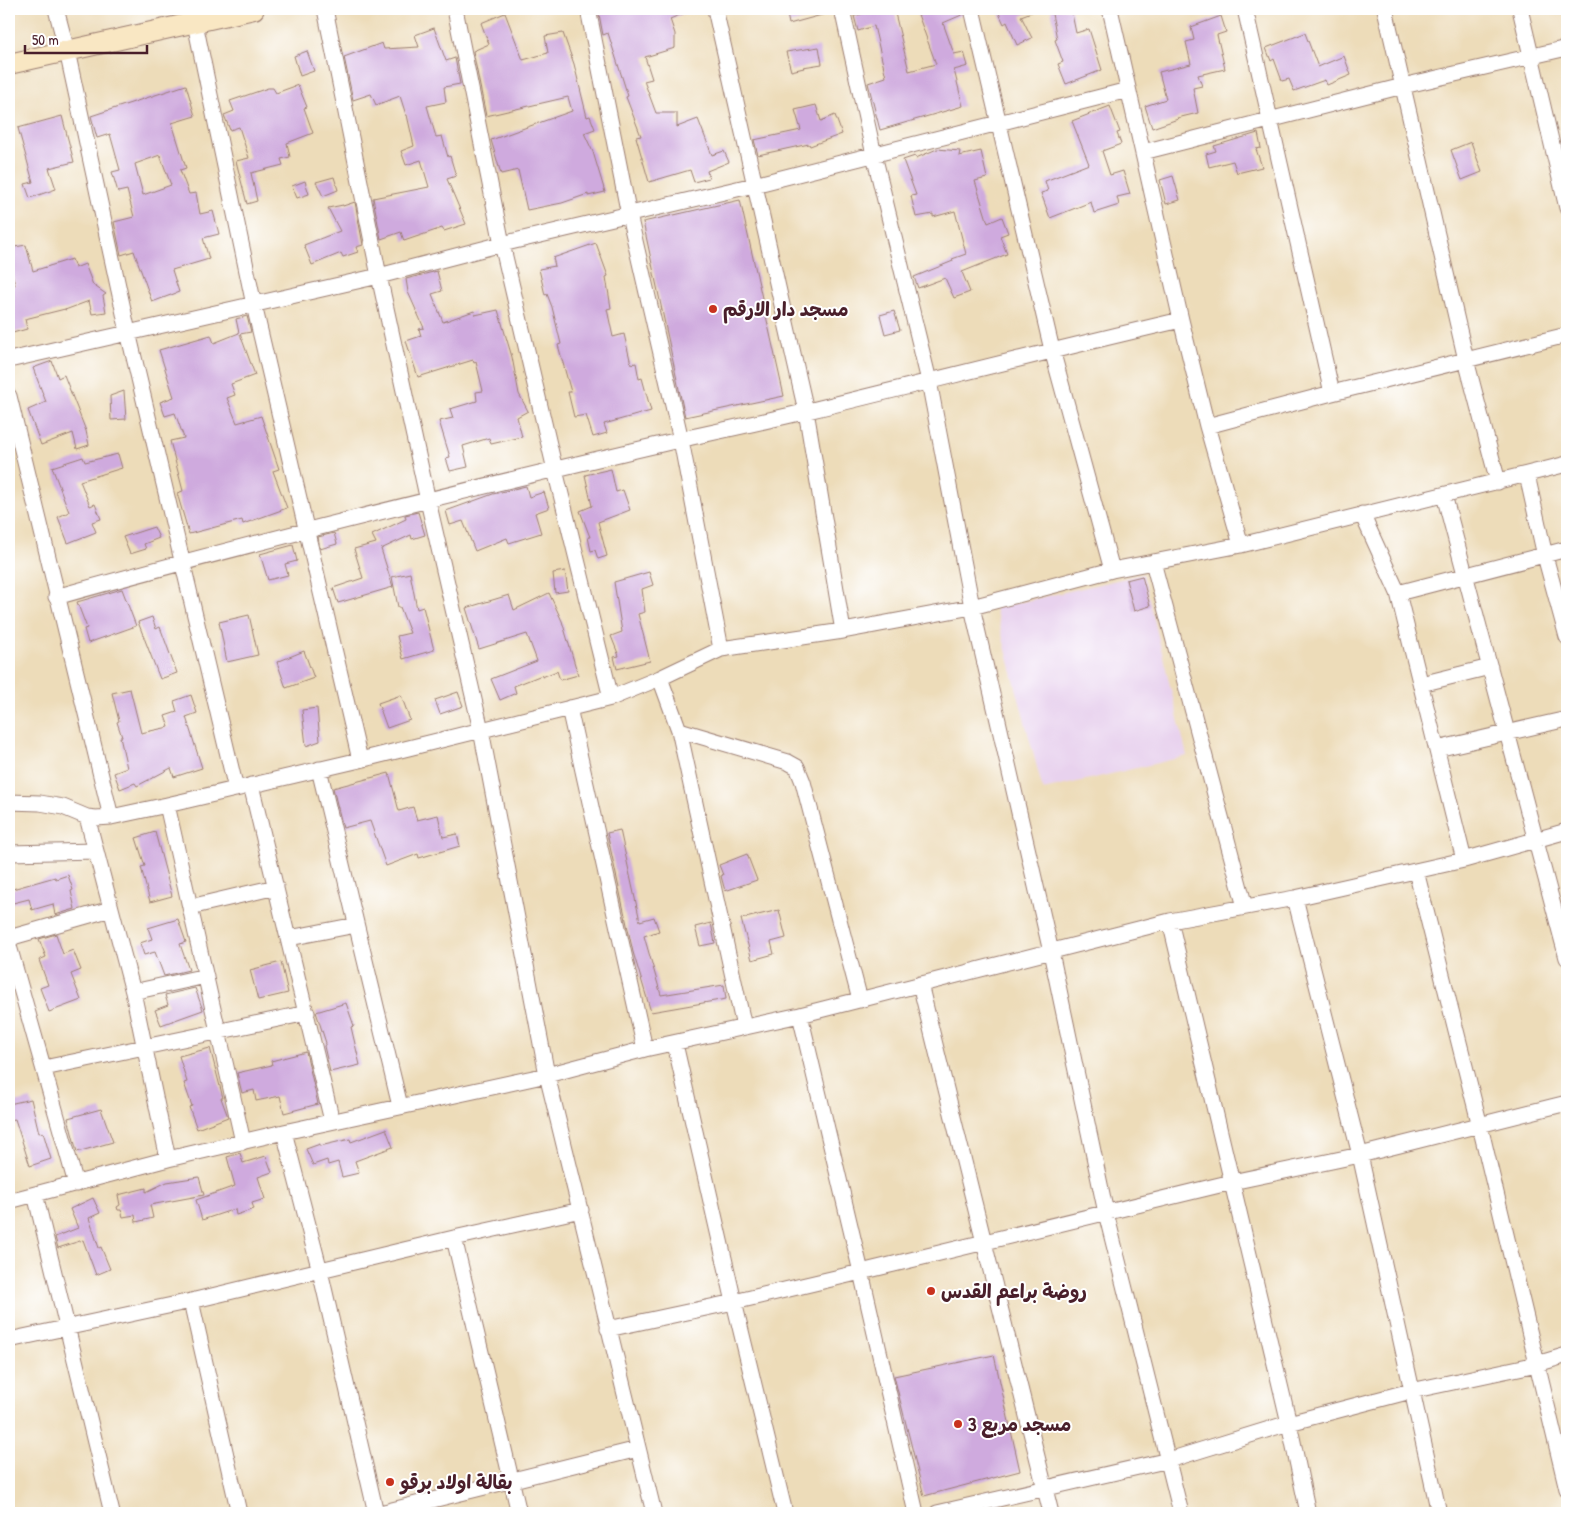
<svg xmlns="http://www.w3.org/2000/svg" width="1576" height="1522" font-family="'Patrick Hand','Playpen Sans Arabic',sans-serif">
<rect width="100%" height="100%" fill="#fff"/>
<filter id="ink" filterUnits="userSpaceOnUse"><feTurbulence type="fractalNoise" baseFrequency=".02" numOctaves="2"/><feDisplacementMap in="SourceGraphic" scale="10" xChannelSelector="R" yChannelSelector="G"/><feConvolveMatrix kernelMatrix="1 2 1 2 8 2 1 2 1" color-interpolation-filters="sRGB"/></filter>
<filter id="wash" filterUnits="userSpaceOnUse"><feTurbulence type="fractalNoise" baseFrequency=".0096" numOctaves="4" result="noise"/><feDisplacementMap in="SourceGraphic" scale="20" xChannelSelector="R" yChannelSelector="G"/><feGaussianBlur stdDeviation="1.12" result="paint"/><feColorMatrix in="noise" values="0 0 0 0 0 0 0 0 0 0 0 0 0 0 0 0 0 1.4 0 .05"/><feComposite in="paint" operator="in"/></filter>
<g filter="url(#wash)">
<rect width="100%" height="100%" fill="#eddcb9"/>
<!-- built -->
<path fill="#e8d2ee" d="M 1143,574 L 1187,756 L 1043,790 L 995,608 Z"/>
<g id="blocks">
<!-- building -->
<path fill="#cfaade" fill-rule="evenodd" d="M 598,9 L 694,9 L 670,19 L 675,34 L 675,48 L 645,57 L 652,79 L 644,81 L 656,113 L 677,113 L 677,127 L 698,119 L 712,155 L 724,151 L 729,162 L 707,171 L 709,178 L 694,182 L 690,170 L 649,182 L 636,137 L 641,136 L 626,97 L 628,96 L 608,33 L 603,35 Z
M 786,9 L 829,9 L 829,13 L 789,24 Z
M 880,9 L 894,9 L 909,71 L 936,64 L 916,9 L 963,9 L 964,14 L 943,23 L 954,54 L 964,52 L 968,66 L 954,70 L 963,106 L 880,130 L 868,83 L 886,77 L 874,26 L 858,31 L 854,16 Z
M 997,9 L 1039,9 L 1021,16 L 1032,38 L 1017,45 L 1007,22 L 1004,24 Z
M 1051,9 L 1071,9 L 1076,33 L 1089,29 L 1102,70 L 1066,84 L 1058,64 L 1063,62 L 1055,40 L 1057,39 Z
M 505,13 L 523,60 L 548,53 L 545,36 L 563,33 L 574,64 L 587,117 L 590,116 L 595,129 L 584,133 L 593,152 L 605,192 L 588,196 L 588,194 L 562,203 L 527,210 L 518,170 L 501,174 L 491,140 L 572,111 L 568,97 L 486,116 L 473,51 L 489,44 L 481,23 Z
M 1221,16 L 1226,32 L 1217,35 L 1225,69 L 1198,75 L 1202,86 L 1193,88 L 1198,113 L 1177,118 L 1178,119 L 1152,128 L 1145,106 L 1166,99 L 1159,72 L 1191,64 L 1186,42 L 1194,40 L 1191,27 Z
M 434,28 L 446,61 L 455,58 L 460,84 L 444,87 L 446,102 L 427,106 L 436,137 L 442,136 L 448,157 L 450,156 L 456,176 L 447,179 L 466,224 L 444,231 L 442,228 L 404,241 L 401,232 L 381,239 L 373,198 L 429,187 L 421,160 L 406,165 L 401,151 L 414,146 L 407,115 L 406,115 L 400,96 L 376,105 L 371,94 L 353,100 L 344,57 L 382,43 L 384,49 L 419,47 L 415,35 Z
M 1305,33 L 1318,67 L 1344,56 L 1351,75 L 1327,85 L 1325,80 L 1294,91 L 1289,79 L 1282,81 L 1274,59 L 1271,61 L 1266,48 Z
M 819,47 L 822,64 L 803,67 L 804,68 L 791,71 L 786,52 Z
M 307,51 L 314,71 L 300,76 L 294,56 Z
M 186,85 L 195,116 L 172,123 L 186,168 L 180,170 L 189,194 L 196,193 L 200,214 L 213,211 L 219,234 L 203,238 L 209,259 L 172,270 L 179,292 L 152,302 L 134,251 L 121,255 L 114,222 L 134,217 L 127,190 L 118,192 L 112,172 L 120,170 L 110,134 L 97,138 L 91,116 ZM 160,155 L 171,185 L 143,195 L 135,164 Z
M 298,85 L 307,107 L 304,108 L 313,133 L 287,143 L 290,157 L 281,159 L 283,165 L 251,173 L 257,201 L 247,204 L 236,161 L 249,158 L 239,127 L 230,130 L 224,115 L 234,111 L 230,101 L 268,88 L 273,88 L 276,93 Z
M 816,105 L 821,121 L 835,115 L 842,134 L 810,146 L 809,144 L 758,155 L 754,140 L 801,130 L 795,110 Z
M 1110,106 L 1120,132 L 1117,133 L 1121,144 L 1102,151 L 1110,175 L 1123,171 L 1130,194 L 1117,197 L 1119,205 L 1094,213 L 1091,202 L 1050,218 L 1041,193 L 1048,191 L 1045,181 L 1089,164 L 1072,121 Z
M 62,116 L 74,162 L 49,168 L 56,189 L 30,198 L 25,184 L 33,182 L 18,128 Z
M 1258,133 L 1261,148 L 1256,149 L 1262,167 L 1237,173 L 1233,161 L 1209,167 L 1206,154 L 1216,151 L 1214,146 Z
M 1471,142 L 1482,172 L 1462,180 L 1451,150 Z
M 937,149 L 960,151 L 959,156 L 981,151 L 987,178 L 975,181 L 988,223 L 1002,217 L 1008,233 L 1000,236 L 1007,254 L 962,272 L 970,292 L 954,298 L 945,278 L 918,288 L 914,277 L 953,261 L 952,259 L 966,254 L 955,211 L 933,217 L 933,214 L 916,217 L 911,196 L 916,195 L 903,160 L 915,156 L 916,158 Z
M 1173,176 L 1180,200 L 1166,204 L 1160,180 Z
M 334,177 L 338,190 L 323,196 L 316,182 Z
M 305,181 L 309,194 L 297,198 L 292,186 Z
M 740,200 L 784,396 L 685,417 L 643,222 Z
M 355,202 L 363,245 L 356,247 L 358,252 L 343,257 L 341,253 L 312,265 L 304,245 L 340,231 L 328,208 L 343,205 L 343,206 Z
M 596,243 L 608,276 L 606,277 L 611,308 L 607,309 L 613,337 L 624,334 L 631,364 L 636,363 L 639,379 L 642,378 L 651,411 L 604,424 L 607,433 L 593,437 L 586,415 L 574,417 L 568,392 L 571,392 L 558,345 L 561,344 L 552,307 L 547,294 L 545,295 L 539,269 L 555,266 L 553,258 Z
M 26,245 L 33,271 L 72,259 L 75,268 L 85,264 L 93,285 L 106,294 L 103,296 L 106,312 L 92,314 L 89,301 L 65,310 L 65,309 L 25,319 L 27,329 L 9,334 L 9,287 L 15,285 L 9,263 L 9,248 Z
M 437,271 L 442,291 L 432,294 L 443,322 L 474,311 L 475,315 L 498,310 L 512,357 L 519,394 L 528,411 L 517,417 L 522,437 L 491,444 L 489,438 L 463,446 L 468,467 L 450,471 L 446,458 L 450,457 L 439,421 L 453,418 L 450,409 L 477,401 L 476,392 L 483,391 L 476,362 L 474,363 L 473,360 L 418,377 L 406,341 L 421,336 L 419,329 L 424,328 L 408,292 L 406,279 Z
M 894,311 L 900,330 L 885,334 L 880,315 Z
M 247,316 L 251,332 L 240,334 L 255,375 L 231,384 L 235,395 L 227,398 L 237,423 L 261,416 L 279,469 L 273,471 L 287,508 L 243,524 L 242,520 L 189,534 L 177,493 L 183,491 L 170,441 L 184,438 L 175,413 L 165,416 L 160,402 L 174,397 L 159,350 L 211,335 L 214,343 L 239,333 L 236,319 Z
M 52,361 L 58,378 L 64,375 L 86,431 L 89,445 L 77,449 L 73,433 L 41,445 L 28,410 L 46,402 L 33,368 Z
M 124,391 L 126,419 L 111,420 L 110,396 Z
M 118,454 L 122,468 L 80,481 L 90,506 L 95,504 L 101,519 L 92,522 L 96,532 L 68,543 L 58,517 L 69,512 L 52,467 L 83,457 L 85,462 Z
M 611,469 L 616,492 L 623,490 L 630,510 L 598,522 L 607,556 L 598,559 L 595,550 L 591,551 L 588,537 L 590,537 L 580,511 L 592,506 L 585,475 Z
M 526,486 L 529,497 L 544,492 L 549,508 L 535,513 L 541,533 L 509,543 L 507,538 L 475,551 L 463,521 L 450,525 L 446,511 L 493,494 Z
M 418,512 L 425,535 L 412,539 L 411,535 L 381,549 L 393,587 L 338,603 L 333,588 L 363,578 L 354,549 L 376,543 L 372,535 L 406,519 L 405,515 Z
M 154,527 L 159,538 L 144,544 L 146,549 L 130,554 L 123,537 Z
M 334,533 L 337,544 L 320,549 L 318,537 Z
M 293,545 L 297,561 L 285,564 L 288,575 L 268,580 L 260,554 Z
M 565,571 L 568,591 L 555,593 L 553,573 Z
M 649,572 L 653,585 L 642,589 L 645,612 L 638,614 L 650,661 L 617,669 L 614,657 L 619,656 L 611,636 L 622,632 L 614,582 Z
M 410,573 L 417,609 L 423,607 L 434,650 L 403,659 L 397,636 L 410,633 L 400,607 L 398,607 L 392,577 Z
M 1142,576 L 1150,606 L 1134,611 L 1126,580 Z
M 122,589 L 136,626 L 88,643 L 84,629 L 87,628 L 77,602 Z
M 549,593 L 562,621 L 578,675 L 560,680 L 557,671 L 542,677 L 542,675 L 514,686 L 516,693 L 500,700 L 491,679 L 537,661 L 527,634 L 479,649 L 466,608 L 509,595 L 514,610 Z
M 249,615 L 258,655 L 227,662 L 219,622 Z
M 152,617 L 156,629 L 160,627 L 177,673 L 160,679 L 138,622 Z
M 304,651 L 314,678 L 286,688 L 277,662 Z
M 130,689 L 141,733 L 169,727 L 165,716 L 177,712 L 174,701 L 191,695 L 197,713 L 186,717 L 202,768 L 174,777 L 171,768 L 137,786 L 135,783 L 120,789 L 114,773 L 127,768 L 120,737 L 122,737 L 117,722 L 119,721 L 112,693 Z
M 458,692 L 463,706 L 440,714 L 435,700 Z
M 401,695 L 410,720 L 387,728 L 378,703 Z
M 317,708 L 320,741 L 306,746 L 302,710 Z
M 389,773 L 399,811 L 413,807 L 417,820 L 438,815 L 443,837 L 457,834 L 460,846 L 419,858 L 418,854 L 386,866 L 370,821 L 343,828 L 333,788 Z
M 620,830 L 640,921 L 654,917 L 659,931 L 644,936 L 661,995 L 724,985 L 726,999 L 651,1012 L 633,952 L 607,833 Z
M 155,832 L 172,896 L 150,902 L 141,867 L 145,866 L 136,838 Z
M 747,854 L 757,880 L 725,891 L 721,876 L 723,875 L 719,865 Z
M 68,875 L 73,890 L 71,891 L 75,909 L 55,915 L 53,904 L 32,910 L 29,899 L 9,904 L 9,890 L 55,877 L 56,879 Z
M 779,910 L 786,938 L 771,942 L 774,954 L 752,960 L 741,919 Z
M 178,919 L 186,942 L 180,944 L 189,970 L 164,976 L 155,952 L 144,955 L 140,943 L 152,939 L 148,928 Z
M 711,923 L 715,943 L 700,946 L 695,927 Z
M 56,934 L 63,954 L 73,950 L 81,970 L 71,974 L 81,1000 L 49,1012 L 40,988 L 48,985 L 39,960 L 46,957 L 39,939 Z
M 281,962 L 288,993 L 258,1000 L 250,970 Z
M 195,988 L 203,1010 L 161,1025 L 155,1010 L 168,1005 L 165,995 Z
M 346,1003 L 354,1026 L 351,1027 L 360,1065 L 330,1072 L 324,1046 L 326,1043 L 316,1012 Z
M 210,1048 L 223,1098 L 221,1098 L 228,1117 L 197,1129 L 189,1107 L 192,1106 L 184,1083 L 187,1082 L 179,1056 Z
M 306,1052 L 318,1104 L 284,1113 L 280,1096 L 256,1101 L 254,1090 L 242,1093 L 237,1073 L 272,1065 L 271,1061 Z
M 31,1099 L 39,1133 L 43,1132 L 51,1159 L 30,1166 L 15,1119 L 9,1120 L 9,1104 Z
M 101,1109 L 113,1142 L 77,1152 L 68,1118 Z
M 386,1129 L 393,1147 L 355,1161 L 359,1173 L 342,1177 L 338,1162 L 328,1165 L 327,1160 L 313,1165 L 306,1149 L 320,1144 L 320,1146 L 350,1139 L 351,1142 Z
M 240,1153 L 243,1163 L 266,1156 L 272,1172 L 258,1177 L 265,1199 L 252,1203 L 254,1209 L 236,1215 L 235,1209 L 202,1220 L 196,1200 L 235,1186 L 227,1157 Z
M 199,1177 L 204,1195 L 150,1205 L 153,1218 L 136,1222 L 135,1215 L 123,1217 L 121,1210 L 118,1210 L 117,1207 L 120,1205 L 118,1195 L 146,1188 L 146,1192 L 167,1182 Z
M 93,1198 L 100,1213 L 89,1218 L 99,1248 L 101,1247 L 110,1269 L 96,1275 L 83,1240 L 58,1248 L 55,1237 L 78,1228 L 70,1209 Z
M 994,1355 L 1020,1471 L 924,1496 L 894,1376 Z"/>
</g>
</g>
<g filter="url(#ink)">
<use href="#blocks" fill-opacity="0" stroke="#9c7e72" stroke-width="1"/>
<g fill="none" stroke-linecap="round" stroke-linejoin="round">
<!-- street casing -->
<g stroke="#9c7e72" stroke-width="17">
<path id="street" d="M 56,9 L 67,51 L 128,332 L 236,789
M 192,9 L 254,305 L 360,760
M 325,9 L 379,276 L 428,501 L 481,730 L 547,1075 L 654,1513
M 455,9 L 502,244 L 555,470 L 611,698
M 588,9 L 629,215 L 681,440 L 721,649
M 715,9 L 806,411 L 843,631
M 842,9 L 874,155 L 929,381 L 972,607 L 1051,952 L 1106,1213 L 1181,1513
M 972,9 L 1052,350 L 1112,570
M 1110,9 L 1181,320 L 1207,426 L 1241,545
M 1245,9 L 1332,393
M 1385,9 L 1466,360 L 1498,482
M 1520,9 L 1567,208
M 1143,152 L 1403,86 L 1567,48
M 9,360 L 379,276 L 502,244 L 754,185 L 1128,90
M 9,396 L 111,817
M 1207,426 L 1332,393 L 1567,335
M 1527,475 L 1545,556 L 1567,637
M 1444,495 L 1567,958
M 1362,514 L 1398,593 L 1464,860
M 1153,562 L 1245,907
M 1398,593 L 1567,549
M 56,597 C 264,539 473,488 683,439 C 724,430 766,421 808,411 C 932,381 1056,349 1181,320
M 660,678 L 679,730 L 744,1027
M 1421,684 L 1490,667
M 569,708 L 645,1049
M 679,730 L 788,762 L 797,767 L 803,782 L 860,1000
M 1437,749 L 1567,719
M 319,769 L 400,1106
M 251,785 L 332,1121
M 9,802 L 40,803 L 63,807 L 87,817 L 96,818 L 111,817 L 167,805 L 360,760 L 611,698 L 660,678 L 721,649 L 843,631 L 972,607 L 1112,570 L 1241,545 L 1567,464
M 167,805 L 243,1142
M 87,817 L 133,992 L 168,1159
M 9,853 L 96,851
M 1416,871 L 1480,1126 L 1567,1489
M 1295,898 L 1360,1155 L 1439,1513
M 190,907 L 276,887
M 1170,921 L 1289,1423 L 1308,1513
M 289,938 L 356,925
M 920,984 L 1051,1513
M 133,992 L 206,976
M 800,1015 L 861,1272 L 916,1513
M 675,1044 L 734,1302 L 785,1513
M 44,1068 L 307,1013
M 284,1132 L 320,1271 L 376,1513
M 76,1184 L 9,946 L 10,939 L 16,936 L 111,909
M 35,1194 L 112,1513
M 9,1201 L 168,1159 L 284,1132 L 547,1075 L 645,1049 L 800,1015 L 1170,921 L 1295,898 L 1464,860 L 1567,831
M 454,1238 L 519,1513
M 191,1301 L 239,1513
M 608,1329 L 734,1302 L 861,1272 L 1232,1182 L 1360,1155 L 1567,1103
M 9,1340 L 191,1301 L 454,1238 L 581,1210
M 380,1513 L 638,1449
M 937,1513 L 1169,1460 L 1289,1423 L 1411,1391 L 1537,1364 L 1567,1355"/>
</g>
<!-- secondary casing -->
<g stroke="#9c7e72" stroke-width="22">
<path id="secondary" d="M 9,64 L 254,9"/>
</g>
<!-- street -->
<use href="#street" stroke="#fff" stroke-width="15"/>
<!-- secondary -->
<use href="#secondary" stroke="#f9e7c3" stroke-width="20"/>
</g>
</g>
<!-- markers -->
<g fill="#c8321e" stroke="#fff" stroke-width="2">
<circle cx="713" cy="309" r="5"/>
<circle cx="931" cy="1291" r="5"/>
<circle cx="958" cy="1424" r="5"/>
<circle cx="390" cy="1482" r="5"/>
</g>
<g text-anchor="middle" stroke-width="4" stroke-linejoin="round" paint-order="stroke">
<!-- poi labels -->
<g font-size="19" font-weight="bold" fill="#4a1f2b" stroke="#fff" text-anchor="start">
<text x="723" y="316">مسجد دار الارقم</text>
<text x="941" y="1298">روضة براعم القدس</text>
<text x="968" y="1431">مسجد مربع 3</text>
<text x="400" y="1489">بقالة اولاد برقو</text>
</g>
</g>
<!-- margin -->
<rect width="1576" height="1522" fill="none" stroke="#fff" stroke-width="30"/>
<!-- scale -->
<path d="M25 45v8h122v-8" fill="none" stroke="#4a1f2b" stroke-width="2.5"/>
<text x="32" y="45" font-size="15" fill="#4a1f2b" stroke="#ffffff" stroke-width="4" paint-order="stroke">50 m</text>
</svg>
